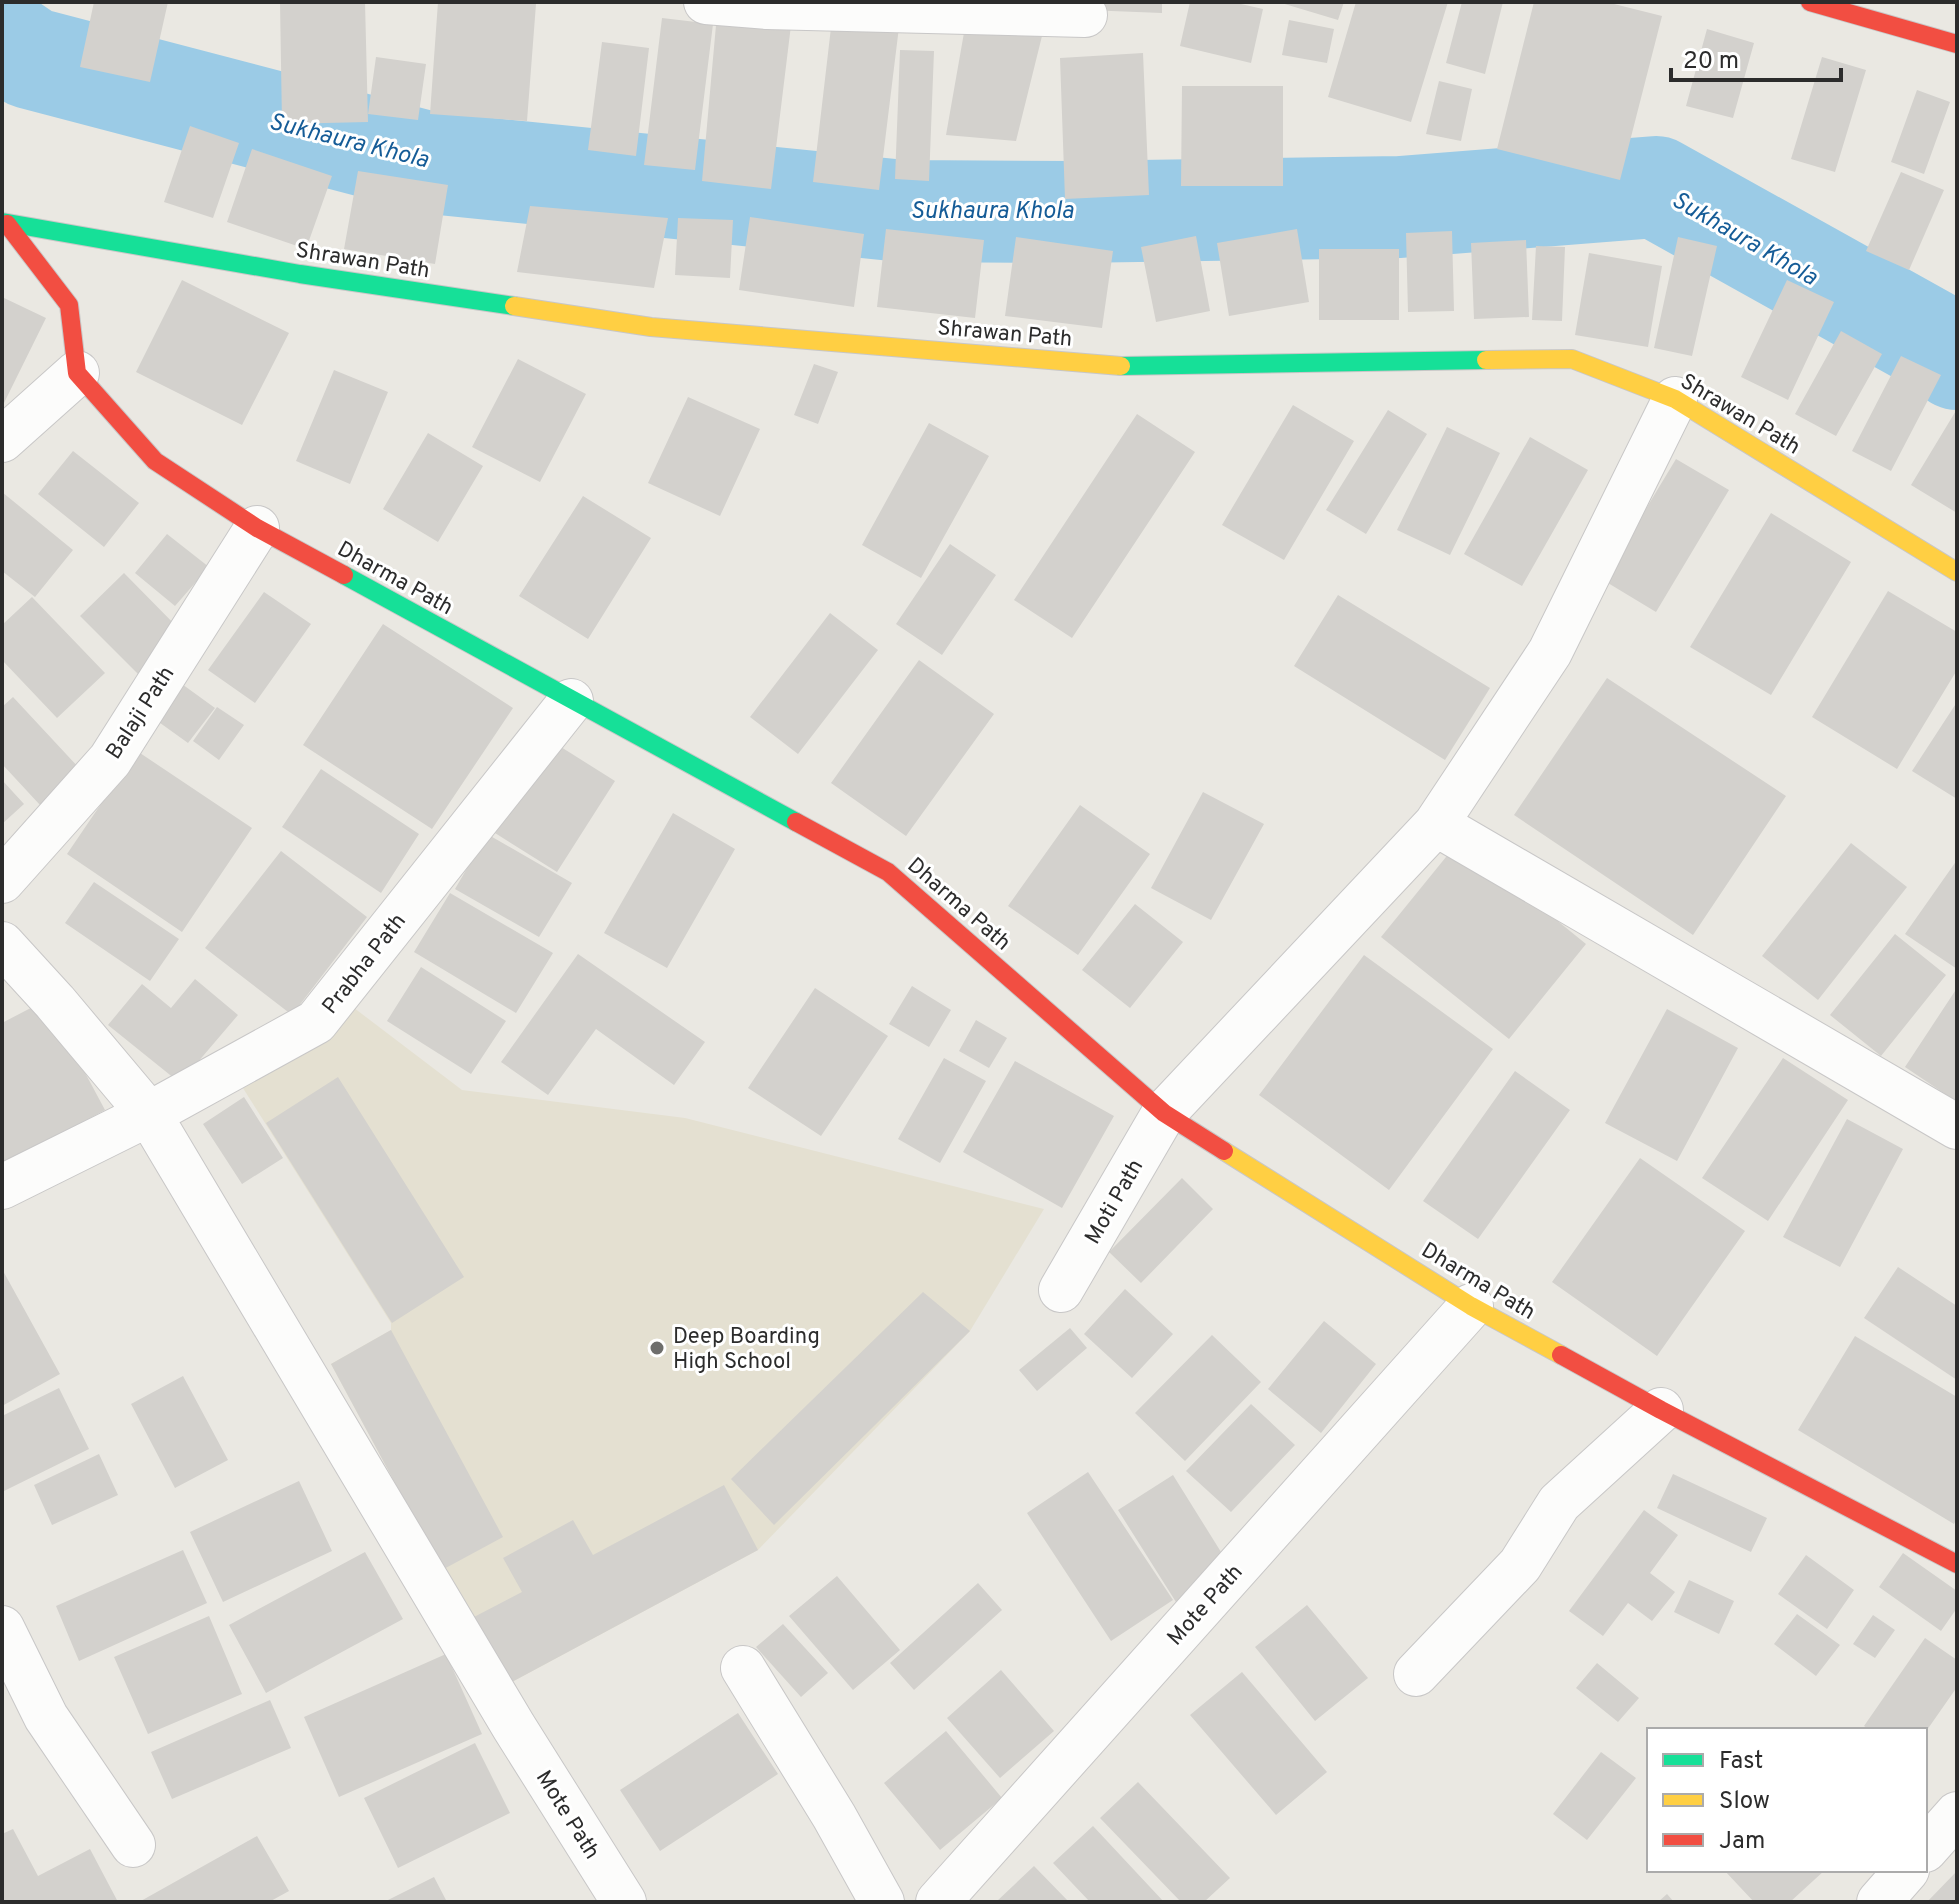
<svg xmlns="http://www.w3.org/2000/svg" width="1959" height="1904" font-family="Overpass,sans-serif">
<rect width="100%" height="100%" fill="#eae8e2"/>
<!-- education -->
<path fill="#e4e0d1" d="M 337,995 L 462,1090 L 685,1118 L 1044,1209 L 970,1331 L 758,1550 L 510,1683 L 474,1617 L 442,1570 L 331,1364 L 391,1330 L 391,1323 L 231,1069 Z"/>
<g fill="none" stroke-linecap="round" stroke-linejoin="round">
<!-- river -->
<path stroke="#9bcbe6" stroke-width="102" d="M 2,39 L 30,58 L 431,163 L 903,211 L 1072,212 L 1400,207 L 1656,187 L 1929,339 L 1957,359"/>
</g>
<!-- building -->
<path fill="#d3d1cd" d="M 94,2 L 168,2 L 150,82 L 80,67 Z
M 280,2 L 365,2 L 368,122 L 282,124 Z
M 438,2 L 536,4 L 527,121 L 430,114 Z
M 1061,2 L 1162,2 L 1162,13 L 1061,9 Z
M 1190,2 L 1232,2 L 1263,9 L 1251,63 L 1180,46 Z
M 1278,2 L 1344,2 L 1338,20 Z
M 1356,2 L 1448,2 L 1411,122 L 1328,97 Z
M 1462,2 L 1503,2 L 1485,74 L 1446,63 Z
M 1534,2 L 1606,2 L 1662,16 L 1620,180 L 1497,149 Z
M 717,14 L 792,17 L 771,189 L 702,181 Z
M 662,18 L 713,24 L 695,170 L 644,165 Z
M 832,19 L 899,27 L 879,190 L 813,182 Z
M 1289,20 L 1334,29 L 1327,63 L 1282,55 Z
M 965,27 L 1042,36 L 1016,141 L 946,135 Z
M 1707,29 L 1754,43 L 1733,118 L 1686,106 Z
M 602,42 L 649,48 L 636,156 L 588,150 Z
M 900,50 L 934,51 L 929,181 L 895,179 Z
M 1143,53 L 1149,195 L 1065,199 L 1060,58 Z
M 376,57 L 426,64 L 418,120 L 368,114 Z
M 1822,57 L 1866,70 L 1835,172 L 1791,159 Z
M 1439,81 L 1472,89 L 1461,141 L 1426,134 Z
M 1182,86 L 1283,86 L 1283,186 L 1181,186 Z
M 1917,90 L 1950,102 L 1924,174 L 1891,162 Z
M 190,126 L 239,143 L 213,218 L 164,202 Z
M 252,149 L 332,176 L 306,249 L 227,222 Z
M 358,171 L 448,185 L 435,264 L 344,249 Z
M 1901,172 L 1944,190 L 1909,270 L 1866,251 Z
M 530,206 L 668,218 L 654,288 L 517,272 Z
M 750,217 L 864,234 L 854,307 L 739,290 Z
M 678,218 L 733,220 L 730,278 L 675,275 Z
M 886,229 L 984,240 L 975,318 L 877,307 Z
M 1297,229 L 1309,302 L 1229,316 L 1217,243 Z
M 1452,231 L 1454,311 L 1408,312 L 1406,233 Z
M 1196,236 L 1210,311 L 1156,322 L 1141,247 Z
M 1016,237 L 1113,251 L 1102,328 L 1005,316 Z
M 1678,237 L 1717,246 L 1692,356 L 1654,348 Z
M 1526,240 L 1529,317 L 1474,319 L 1471,243 Z
M 1536,246 L 1565,247 L 1562,321 L 1532,320 Z
M 1319,249 L 1399,249 L 1399,320 L 1319,320 Z
M 1589,253 L 1662,266 L 1648,347 L 1575,335 Z
M 182,280 L 289,333 L 242,425 L 136,372 Z
M 1787,280 L 1834,302 L 1788,400 L 1741,377 Z
M 2,297 L 46,318 L 2,407 Z
M 1841,331 L 1882,354 L 1836,436 L 1795,414 Z
M 1901,356 L 1941,375 L 1891,471 L 1852,451 Z
M 518,359 L 586,394 L 540,482 L 472,447 Z
M 814,364 L 838,372 L 818,424 L 794,415 Z
M 334,370 L 388,392 L 350,484 L 296,461 Z
M 688,397 L 760,429 L 720,516 L 648,483 Z
M 1293,405 L 1354,441 L 1284,560 L 1222,525 Z
M 1957,409 L 1957,513 L 1911,485 Z
M 1388,410 L 1427,434 L 1366,534 L 1326,510 Z
M 1137,414 L 1195,452 L 1072,638 L 1014,600 Z
M 929,423 L 989,456 L 921,578 L 862,545 Z
M 1447,427 L 1500,453 L 1450,555 L 1397,530 Z
M 428,433 L 483,466 L 438,542 L 383,509 Z
M 1530,437 L 1588,470 L 1522,586 L 1464,554 Z
M 73,451 L 139,503 L 104,547 L 38,494 Z
M 1676,459 L 1729,490 L 1656,612 L 1603,580 Z
M 2,492 L 73,550 L 35,597 L 2,571 Z
M 583,496 L 651,538 L 588,639 L 519,596 Z
M 1771,513 L 1851,562 L 1771,695 L 1690,647 Z
M 167,534 L 209,567 L 175,606 L 135,573 Z
M 950,544 L 996,575 L 942,655 L 896,624 Z
M 124,573 L 186,636 L 143,679 L 80,616 Z
M 1888,591 L 1957,632 L 1957,670 L 1897,769 L 1812,717 Z
M 264,592 L 311,624 L 255,703 L 208,670 Z
M 1338,595 L 1490,688 L 1445,760 L 1294,666 Z
M 32,597 L 105,673 L 57,718 L 2,660 L 2,625 Z
M 830,613 L 878,650 L 798,754 L 750,717 Z
M 383,624 L 513,708 L 432,829 L 303,745 Z
M 919,660 L 994,714 L 906,836 L 831,783 Z
M 1607,678 L 1786,796 L 1693,935 L 1514,815 Z
M 175,679 L 215,708 L 188,743 L 149,715 Z
M 13,697 L 80,769 L 40,805 L 2,764 L 2,707 Z
M 1957,702 L 1957,799 L 1912,771 Z
M 217,707 L 244,725 L 219,760 L 193,741 Z
M 553,742 L 615,781 L 557,872 L 495,833 Z
M 137,751 L 252,828 L 182,932 L 67,854 Z
M 321,769 L 419,834 L 381,893 L 282,827 Z
M 2,780 L 24,804 L 2,824 Z
M 1203,792 L 1264,824 L 1211,920 L 1151,888 Z
M 1080,805 L 1150,854 L 1078,955 L 1008,906 Z
M 673,813 L 735,849 L 667,968 L 604,933 Z
M 487,834 L 572,883 L 539,937 L 455,889 Z
M 1459,841 L 1586,944 L 1509,1039 L 1381,937 Z
M 1851,843 L 1907,887 L 1818,1000 L 1762,956 Z
M 281,851 L 367,917 L 292,1015 L 205,948 Z
M 1957,860 L 1957,969 L 1905,934 Z
M 94,882 L 179,939 L 150,981 L 65,923 Z
M 450,893 L 553,953 L 516,1013 L 414,952 Z
M 1135,904 L 1183,942 L 1130,1008 L 1082,970 Z
M 1895,934 L 1946,975 L 1881,1056 L 1830,1015 Z
M 578,954 L 705,1042 L 674,1085 L 596,1029 L 548,1095 L 501,1062 Z
M 1364,955 L 1493,1049 L 1389,1190 L 1259,1095 Z
M 421,967 L 506,1021 L 471,1074 L 387,1021 Z
M 195,979 L 238,1015 L 180,1083 L 108,1025 L 142,984 L 171,1008 Z
M 912,986 L 951,1010 L 929,1047 L 889,1024 Z
M 815,988 L 888,1036 L 821,1136 L 748,1088 Z
M 1957,988 L 1957,1102 L 1905,1067 Z
M 46,1000 L 105,1110 L 2,1165 L 2,1023 Z
M 1667,1009 L 1738,1048 L 1677,1161 L 1605,1123 Z
M 976,1020 L 1007,1038 L 989,1068 L 959,1051 Z
M 944,1058 L 986,1081 L 940,1163 L 898,1139 Z
M 1783,1058 L 1848,1100 L 1768,1221 L 1702,1178 Z
M 1015,1061 L 1114,1116 L 1062,1208 L 963,1152 Z
M 1515,1071 L 1570,1110 L 1478,1239 L 1423,1201 Z
M 338,1077 L 464,1277 L 392,1323 L 266,1123 Z
M 244,1097 L 283,1158 L 242,1184 L 203,1124 Z
M 1847,1119 L 1903,1149 L 1840,1267 L 1783,1237 Z
M 1640,1158 L 1745,1231 L 1657,1356 L 1552,1282 Z
M 1182,1178 L 1213,1209 L 1141,1283 L 1109,1252 Z
M 1898,1267 L 1957,1306 L 1957,1380 L 1864,1318 Z
M 2,1269 L 60,1374 L 2,1406 Z
M 1125,1289 L 1173,1334 L 1132,1378 L 1084,1334 Z
M 923,1292 L 970,1331 L 774,1525 L 731,1479 Z
M 1324,1321 L 1376,1364 L 1321,1433 L 1268,1389 Z
M 1070,1328 L 1087,1348 L 1037,1391 L 1019,1370 Z
M 391,1330 L 503,1537 L 442,1570 L 331,1364 Z
M 1212,1335 L 1261,1382 L 1185,1461 L 1135,1413 Z
M 1855,1336 L 1957,1397 L 1957,1518 L 1954,1524 L 1798,1430 Z
M 183,1376 L 228,1460 L 175,1488 L 131,1404 Z
M 59,1388 L 89,1449 L 2,1492 L 2,1416 Z
M 1251,1404 L 1295,1445 L 1231,1512 L 1186,1471 Z
M 99,1454 L 118,1495 L 52,1525 L 34,1485 Z
M 1088,1472 L 1173,1600 L 1111,1641 L 1027,1513 Z
M 1673,1474 L 1767,1518 L 1751,1552 L 1657,1508 Z
M 1173,1475 L 1231,1568 L 1176,1602 L 1118,1510 Z
M 299,1481 L 332,1551 L 223,1602 L 190,1532 Z
M 724,1485 L 758,1550 L 510,1683 L 474,1617 L 522,1592 L 503,1558 L 573,1520 L 593,1555 Z
M 1644,1510 L 1678,1535 L 1650,1573 L 1675,1592 L 1652,1621 L 1628,1603 L 1603,1636 L 1569,1611 Z
M 183,1550 L 207,1603 L 79,1661 L 56,1606 Z
M 365,1552 L 403,1619 L 266,1693 L 229,1625 Z
M 1903,1553 L 1957,1591 L 1957,1608 L 1941,1631 L 1879,1587 Z
M 1806,1555 L 1854,1590 L 1827,1629 L 1778,1594 Z
M 837,1576 L 900,1650 L 853,1690 L 789,1616 Z
M 1689,1580 L 1734,1601 L 1719,1634 L 1674,1612 Z
M 978,1583 L 1002,1610 L 914,1690 L 890,1663 Z
M 1307,1605 L 1368,1678 L 1315,1721 L 1255,1647 Z
M 1797,1614 L 1840,1645 L 1816,1676 L 1774,1644 Z
M 1873,1615 L 1895,1630 L 1875,1658 L 1853,1644 Z
M 209,1616 L 242,1694 L 148,1734 L 114,1657 Z
M 783,1624 L 828,1673 L 801,1697 L 756,1647 Z
M 1925,1638 L 1957,1660 L 1957,1687 L 1927,1730 L 1870,1730 L 1864,1726 Z
M 446,1654 L 482,1734 L 339,1797 L 304,1717 Z
M 1597,1663 L 1639,1698 L 1618,1722 L 1576,1688 Z
M 1001,1670 L 1054,1731 L 1000,1778 L 947,1718 Z
M 1242,1672 L 1327,1772 L 1276,1815 L 1190,1715 Z
M 270,1700 L 291,1748 L 172,1799 L 151,1752 Z
M 738,1713 L 778,1774 L 660,1851 L 620,1790 Z
M 946,1731 L 1002,1798 L 940,1850 L 884,1783 Z
M 475,1743 L 510,1813 L 398,1868 L 364,1798 Z
M 1601,1752 L 1636,1778 L 1587,1840 L 1553,1814 Z
M 1138,1782 L 1230,1878 L 1204,1902 L 1181,1902 L 1100,1818 Z
M 1093,1826 L 1164,1902 L 1090,1902 L 1053,1863 Z
M 13,1829 L 38,1876 L 90,1849 L 118,1902 L 2,1902 L 2,1834 Z
M 257,1836 L 289,1891 L 269,1902 L 139,1902 Z
M 1034,1866 L 1069,1902 L 996,1902 Z
M 1724,1870 L 1825,1870 L 1790,1902 L 1754,1902 Z
M 1957,1871 L 1957,1902 L 1927,1902 Z
M 434,1877 L 447,1902 L 384,1902 Z
M 1667,1894 L 1674,1902 L 1658,1902 Z"/>
<g fill="none" stroke-linecap="round" stroke-linejoin="round">
<!-- street casing -->
<g stroke="#c8c7c7" stroke-width="46">
<path id="street" d="M 706,2 L 767,7 L 1085,15
M 2,440 L 77,373
M 1436,824 L 1957,1127
M 2,881 L 110,760 L 257,528
M 2,944 L 55,1002 L 149,1114 L 514,1727 L 624,1902
M 2,1187 L 149,1114 L 316,1022 L 571,701
M 1061,1290 L 1164,1113 L 1436,824 L 1550,652 L 1675,399
M 2,1628 L 46,1717 L 133,1845
M 743,1668 L 834,1816 L 882,1902
M 1416,1674 L 1520,1565 L 1559,1503 L 1661,1410
M 1925,1850 L 1957,1814
M 938,1902 L 1471,1306
M 1879,1902 L 1907,1870"/>
</g>
<!-- fast casing -->
<g stroke="#c8c7c7" stroke-width="20">
<path id="fast" d="M 2,222 L 300,274 L 514,306
M 1121,366 L 1486,360
M 344,575 L 796,822"/>
</g>
<!-- slow casing -->
<g stroke="#c8c7c7" stroke-width="20">
<path id="slow" d="M 514,306 L 651,327 L 1121,366
M 1486,360 L 1572,359 L 1675,399 L 1957,572
M 1224,1151 L 1471,1306 L 1561,1355"/>
</g>
<!-- jam casing -->
<g stroke="#c8c7c7" stroke-width="20">
<path id="jam" d="M 1810,2 L 1957,44
M 7,224 L 69,305 L 77,373 L 155,461 L 257,528 L 344,575
M 796,822 L 888,872 L 1164,1113 L 1224,1151
M 1561,1355 L 1661,1410 L 1957,1564"/>
</g>
<!-- street -->
<use href="#street" stroke="#fcfcfb" stroke-width="44"/>
<!-- fast -->
<use href="#fast" stroke="#16e098" stroke-width="18"/>
<!-- slow -->
<use href="#slow" stroke="#ffcf43" stroke-width="18"/>
<!-- jam -->
<use href="#jam" stroke="#f24e42" stroke-width="18"/>
</g>
<!-- markers -->
<circle fill="#6e6e6c" stroke="#fff" stroke-width="3" cx="657" cy="1348" r="8"/>
<g text-anchor="middle" stroke-width="6" stroke-linejoin="round" paint-order="stroke">
<!-- street labels -->
<g font-size="22" fill="#2c2c2c" stroke="#fff">
<text transform="translate(363 259) rotate(9)" y="8">Shrawan Path</text>
<text transform="translate(1005 332) rotate(5)" y="8">Shrawan Path</text>
<text transform="translate(1741 413) rotate(31)" y="8">Shrawan Path</text>
<text transform="translate(396 577) rotate(29)" y="8">Dharma Path</text>
<text transform="translate(139 712) rotate(-57)" y="8">Balaji Path</text>
<text transform="translate(960 903) rotate(41)" y="8">Dharma Path</text>
<text transform="translate(363 963) rotate(-52)" y="8">Prabha Path</text>
<text transform="translate(1113 1201) rotate(-60)" y="8">Moti Path</text>
<text transform="translate(1479 1280) rotate(31)" y="8">Dharma Path</text>
<text transform="translate(1204 1604) rotate(-48)" y="8">Mote Path</text>
<text transform="translate(569 1814) rotate(58)" y="8">Mote Path</text>
</g>
<!-- poi labels -->
<g font-size="22" fill="#2c2c2c" stroke="#fff" text-anchor="start">
<text x="673" y="1343">Deep Boarding<tspan x="673" dy="25">High School</tspan></text>
</g>
<!-- water labels -->
<g font-size="24" font-style="italic" fill="#155c97" stroke="#fff">
<text transform="translate(349 140) rotate(14)" y="8">Sukhaura Khola</text>
<text x="992" y="218">Sukhaura Khola</text>
<text transform="translate(1745 238) rotate(30)" y="8">Sukhaura Khola</text>
</g>
</g>
<!-- border -->
<rect width="1959" height="1904" fill="none" stroke="#2c2c2c" stroke-width="8"/>
<!-- legend -->
<rect x="1647" y="1728" width="280" height="144" fill="#ffffff" stroke="#ababab" stroke-width="2"/>
<rect x="1663" y="1754" width="40" height="12" fill="#16e098" stroke="#ababab" stroke-width="2"/>
<text x="1719" y="1768" font-size="24" fill="#2c2c2c">Fast</text>
<rect x="1663" y="1794" width="40" height="12" fill="#ffcf43" stroke="#ababab" stroke-width="2"/>
<text x="1719" y="1808" font-size="24" fill="#2c2c2c">Slow</text>
<rect x="1663" y="1834" width="40" height="12" fill="#f24e42" stroke="#ababab" stroke-width="2"/>
<text x="1719" y="1848" font-size="24" fill="#2c2c2c">Jam</text>
<!-- scale -->
<path d="M1671 68v12h170v-12" fill="none" stroke="#2c2c2c" stroke-width="4"/>
<text x="1683" y="68" font-size="24" fill="#2c2c2c" stroke="#ffffff" stroke-width="6" paint-order="stroke">20 m</text>
</svg>
